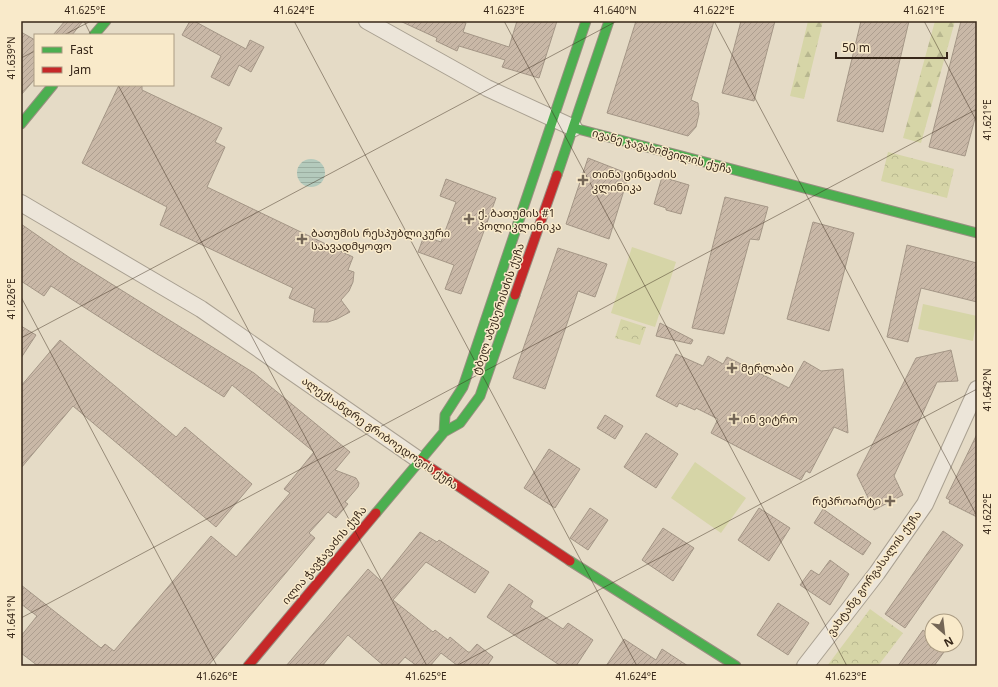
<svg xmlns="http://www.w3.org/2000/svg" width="998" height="687" font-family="Georgia,'Noto Sans Georgian',serif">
<defs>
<pattern id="forest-firs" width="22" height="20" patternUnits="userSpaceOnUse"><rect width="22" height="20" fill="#d6d5a7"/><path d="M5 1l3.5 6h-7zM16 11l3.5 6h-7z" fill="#b8b78f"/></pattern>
<pattern id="park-crowns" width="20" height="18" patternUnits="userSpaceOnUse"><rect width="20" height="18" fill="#d6d5a7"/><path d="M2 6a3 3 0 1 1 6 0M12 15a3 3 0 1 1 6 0" fill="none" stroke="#b8b78f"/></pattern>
<pattern id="water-rules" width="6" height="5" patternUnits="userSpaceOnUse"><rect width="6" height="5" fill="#b4cabc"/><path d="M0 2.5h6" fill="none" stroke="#9baea1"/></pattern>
<pattern id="building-hatch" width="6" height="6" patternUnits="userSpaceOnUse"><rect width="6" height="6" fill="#c9b8a7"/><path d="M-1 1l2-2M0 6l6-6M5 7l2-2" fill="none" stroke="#ad9e8f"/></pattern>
</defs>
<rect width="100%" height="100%" fill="#e5dbc6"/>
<!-- grass -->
<path fill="#d6d5a7" d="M 632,247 L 676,262 L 655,327 L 611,313 Z
M 923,304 L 977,316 L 973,341 L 918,329 Z
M 695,462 L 746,498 L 721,533 L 671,498 Z"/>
<!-- forest -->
<path fill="url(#forest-firs)" d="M 808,21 L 823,21 L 804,99 L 790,96 Z
M 935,21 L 955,21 L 921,143 L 903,138 Z"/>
<!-- park -->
<path fill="url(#park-crowns)" d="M 888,152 L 954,169 L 947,198 L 881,181 Z
M 621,319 L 646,327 L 640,345 L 615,338 Z
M 870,609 L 903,633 L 878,666 L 827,666 Z"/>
<!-- water -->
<path fill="url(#water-rules)" d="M297 173a14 14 0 1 1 28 0a14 14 0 1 1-28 0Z"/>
<!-- building -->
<path fill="url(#building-hatch)" stroke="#a49686" d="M 65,21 L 83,21 L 72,35 L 53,35 Z
M 190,21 L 194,21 L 246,49 L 250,40 L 264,47 L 251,72 L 239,65 L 229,86 L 211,77 L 221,56 L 182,35 Z
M 400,21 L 458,21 L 466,23 L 463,32 L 509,47 L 517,21 L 557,21 L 539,78 L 502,67 L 505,60 L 459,46 L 457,51 L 436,41 L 437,38 Z
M 636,21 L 714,21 L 691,100 L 698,103 L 699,114 L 696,127 L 688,136 L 607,113 Z
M 741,21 L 775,21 L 754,101 L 722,93 Z
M 861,21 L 909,21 L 883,132 L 837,121 Z
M 961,21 L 977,21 L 977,111 L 965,156 L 929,147 Z
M 21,32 L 35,40 L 35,79 L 21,95 Z
M 119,85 L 142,85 L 142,90 L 222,128 L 215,142 L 225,147 L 207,187 L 353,257 L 348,270 L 354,272 L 353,282 L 349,291 L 341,300 L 350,312 L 337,319 L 328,322 L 313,322 L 315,309 L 289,298 L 293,288 L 160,225 L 167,207 L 82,163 Z
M 588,158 L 629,174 L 609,239 L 566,224 Z
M 662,177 L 689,185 L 681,214 L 666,210 L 666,208 L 654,204 Z
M 446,179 L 496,198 L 461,294 L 445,289 L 454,265 L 418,252 L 424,236 L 441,242 L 456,202 L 440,196 Z
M 725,197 L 768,207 L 759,240 L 750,239 L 724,334 L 692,328 Z
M 813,222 L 854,233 L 829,331 L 787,319 Z
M 21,224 L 70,258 L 254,373 L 350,452 L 335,470 L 356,478 L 359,483 L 358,487 L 345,502 L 348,504 L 336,518 L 328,512 L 309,533 L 315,538 L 208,666 L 38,666 L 21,653 L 21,636 L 37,616 L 21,604 L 21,585 L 101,648 L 105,644 L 114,651 L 211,536 L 236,557 L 290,493 L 284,489 L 314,452 L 232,385 L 224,397 L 51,286 L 44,296 L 21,281 Z
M 907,245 L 977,263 L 977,302 L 921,288 L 908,342 L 887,337 Z
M 558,248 L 607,264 L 595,297 L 578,291 L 545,389 L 513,378 Z
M 660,323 L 693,340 L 691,344 L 656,336 Z
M 21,326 L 36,335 L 21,358 Z
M 60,340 L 176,437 L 185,427 L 252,484 L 216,527 L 73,406 L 21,468 L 21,386 Z
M 951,350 L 958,381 L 937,382 L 894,476 L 903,495 L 874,510 L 857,475 L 916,358 Z
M 676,354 L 703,366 L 708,356 L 723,364 L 727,357 L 789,388 L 804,361 L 821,371 L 843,369 L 848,433 L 834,427 L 810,473 L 806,471 L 801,480 L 711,433 L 718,419 L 696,408 L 695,410 L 679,403 L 677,407 L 656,396 Z
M 605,415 L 623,426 L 615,439 L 597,428 Z
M 646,433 L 678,454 L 656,488 L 624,467 Z
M 977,434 L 977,517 L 949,503 L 950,500 L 946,498 Z
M 549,449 L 580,469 L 555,508 L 524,488 Z
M 590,508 L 608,520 L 588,550 L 570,538 Z
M 759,508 L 790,528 L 769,561 L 738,540 Z
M 823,509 L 871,543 L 863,555 L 814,523 Z
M 663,528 L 694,548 L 673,581 L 642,560 Z
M 943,531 L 963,545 L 905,628 L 885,614 Z
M 420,532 L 437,542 L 439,540 L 489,572 L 475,593 L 426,562 L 393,600 L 433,632 L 435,630 L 448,640 L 450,637 L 468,652 L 470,652 L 477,644 L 493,657 L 487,666 L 458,666 L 441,653 L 430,666 L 417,666 L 405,657 L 397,666 L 384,666 L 348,635 L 322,666 L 286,666 L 368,569 L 381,581 Z
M 830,560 L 849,574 L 830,605 L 800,585 L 811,570 L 819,575 Z
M 509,584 L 533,601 L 530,607 L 563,629 L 568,623 L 593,640 L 576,666 L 561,666 L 487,617 Z
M 778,603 L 809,623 L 788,655 L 757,635 Z
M 923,630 L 932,637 L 932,645 L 949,645 L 934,666 L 898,666 Z
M 624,639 L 656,660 L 662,649 L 688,666 L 606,666 Z"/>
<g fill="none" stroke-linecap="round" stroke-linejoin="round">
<!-- street casing -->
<g stroke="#a9a091" stroke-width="18">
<path id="street" d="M 367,21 L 487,88 L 574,128
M 21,203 L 201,309 L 419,460
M 805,666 L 877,573 L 925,504 L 977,389"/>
</g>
<!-- fast casing -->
<g stroke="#998f80" stroke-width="11">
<path id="fast" d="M 94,35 L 106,21
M 21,124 L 53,85
M 574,128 L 977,233
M 557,175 L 609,21
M 444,432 L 445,415 L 463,387 L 586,21
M 376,513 L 444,432 L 460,423 L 480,396 L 515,295
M 570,561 L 736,666"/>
</g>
<!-- jam casing -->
<g stroke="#998f80" stroke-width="11">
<path id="jam" d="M 515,295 L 557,175
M 419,460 L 570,561
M 248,666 L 376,513"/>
</g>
<!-- street -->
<use href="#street" stroke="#ece5d9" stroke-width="16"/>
<!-- fast -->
<use href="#fast" stroke="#4caf50" stroke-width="9"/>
<!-- jam -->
<use href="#jam" stroke="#c62828" stroke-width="9"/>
</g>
<!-- ticks -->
<path fill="none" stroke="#372719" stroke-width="1" stroke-opacity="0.45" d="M 84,21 L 91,35M 294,21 L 637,666M 504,21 L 847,666M 714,21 L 977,516M 924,21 L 977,122M 64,35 L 91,21M 21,58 L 35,51M 118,85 L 427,666M 21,297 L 217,666M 21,338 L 617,21M 21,618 L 977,109M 456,666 L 977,389"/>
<!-- markers -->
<g fill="#746656" stroke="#f9eaca" stroke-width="1.5">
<path d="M581 174h4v4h4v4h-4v4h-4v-4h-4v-4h4z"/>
<path d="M467 213h4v4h4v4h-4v4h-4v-4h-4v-4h4z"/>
<path d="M300 233h4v4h4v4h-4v4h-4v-4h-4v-4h4z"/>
<path d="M730 362h4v4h4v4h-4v4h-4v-4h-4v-4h4z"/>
<path d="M732 413h4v4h4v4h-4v4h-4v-4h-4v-4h4z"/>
<path d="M888 495h4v4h4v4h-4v4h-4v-4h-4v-4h4z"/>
</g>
<g text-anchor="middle" stroke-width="3" stroke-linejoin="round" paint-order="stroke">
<!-- street labels -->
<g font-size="11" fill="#372719" stroke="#f9eaca">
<text transform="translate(662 151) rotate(15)" y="4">ივანე ჯავახიშვილის ქუჩა</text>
<text transform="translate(498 309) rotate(-71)" y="4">ტბელ აბუსერისძის ქუჩა</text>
<text transform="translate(380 433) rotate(35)" y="4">ალექსანდრე გრიბოედოვის ქუჩა</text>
<text transform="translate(324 555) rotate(-50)" y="4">ილია ჭავჭავაძის ქუჩა</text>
<text transform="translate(874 573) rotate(-54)" y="4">ვახტანგ გორგასალის ქუჩა</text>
</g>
<!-- poi labels -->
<g font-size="11" fill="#372719" stroke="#f9eaca" text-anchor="start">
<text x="592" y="178">თინა ცინცაძის<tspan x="592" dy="13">კლინიკა</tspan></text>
<text x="478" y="217">ქ. ბათუმის #1<tspan x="478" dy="13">პოლიკლინიკა</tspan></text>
<text x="311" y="237">ბათუმის რესპუბლიკური<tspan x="311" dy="13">საავადმყოფო</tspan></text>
<text x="741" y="372">მერლაბი</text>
<text x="743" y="423">ინ ვიტრო</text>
<text x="881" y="505" text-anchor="end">რეპროარტი</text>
</g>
</g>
<!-- border -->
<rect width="998" height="687" fill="none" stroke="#f9eaca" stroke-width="44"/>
<!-- legend -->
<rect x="34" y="34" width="140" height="52" fill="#f9eaca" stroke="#ab9c83"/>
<rect x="42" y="47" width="20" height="6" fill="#4caf50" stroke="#ab9c83"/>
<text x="70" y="54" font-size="12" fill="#372719">Fast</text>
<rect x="42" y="67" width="20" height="6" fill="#c62828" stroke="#ab9c83"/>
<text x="70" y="74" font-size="12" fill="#372719">Jam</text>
<!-- north arrow -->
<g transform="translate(944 633) rotate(152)"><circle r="19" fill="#f9eaca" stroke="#ab9c83"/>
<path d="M0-3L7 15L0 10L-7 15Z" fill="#746656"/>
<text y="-6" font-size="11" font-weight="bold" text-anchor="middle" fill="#372719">N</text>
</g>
<!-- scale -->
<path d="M836 52v6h111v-6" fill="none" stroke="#372719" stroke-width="2"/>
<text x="842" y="52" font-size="12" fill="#372719" stroke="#f9eaca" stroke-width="3" paint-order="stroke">50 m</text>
<rect x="22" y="22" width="954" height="643" fill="none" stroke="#372719" stroke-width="1.5"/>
<g font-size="10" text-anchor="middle" fill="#372719">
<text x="85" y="14">41.625°E</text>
<text x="294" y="14">41.624°E</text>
<text x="504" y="14">41.623°E</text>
<text x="615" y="14">41.640°N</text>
<text x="714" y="14">41.622°E</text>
<text x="924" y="14">41.621°E</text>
<text transform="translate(11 58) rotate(-90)" y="4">41.639°N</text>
<text transform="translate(987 120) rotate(-90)" y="4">41.621°E</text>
<text transform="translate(11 299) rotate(-90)" y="4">41.626°E</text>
<text transform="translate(987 390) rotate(-90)" y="4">41.642°N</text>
<text transform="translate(987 514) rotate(-90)" y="4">41.622°E</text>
<text transform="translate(11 617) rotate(-90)" y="4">41.641°N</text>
<text x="217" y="680">41.626°E</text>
<text x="426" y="680">41.625°E</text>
<text x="636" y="680">41.624°E</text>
<text x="846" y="680">41.623°E</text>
</g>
</svg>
